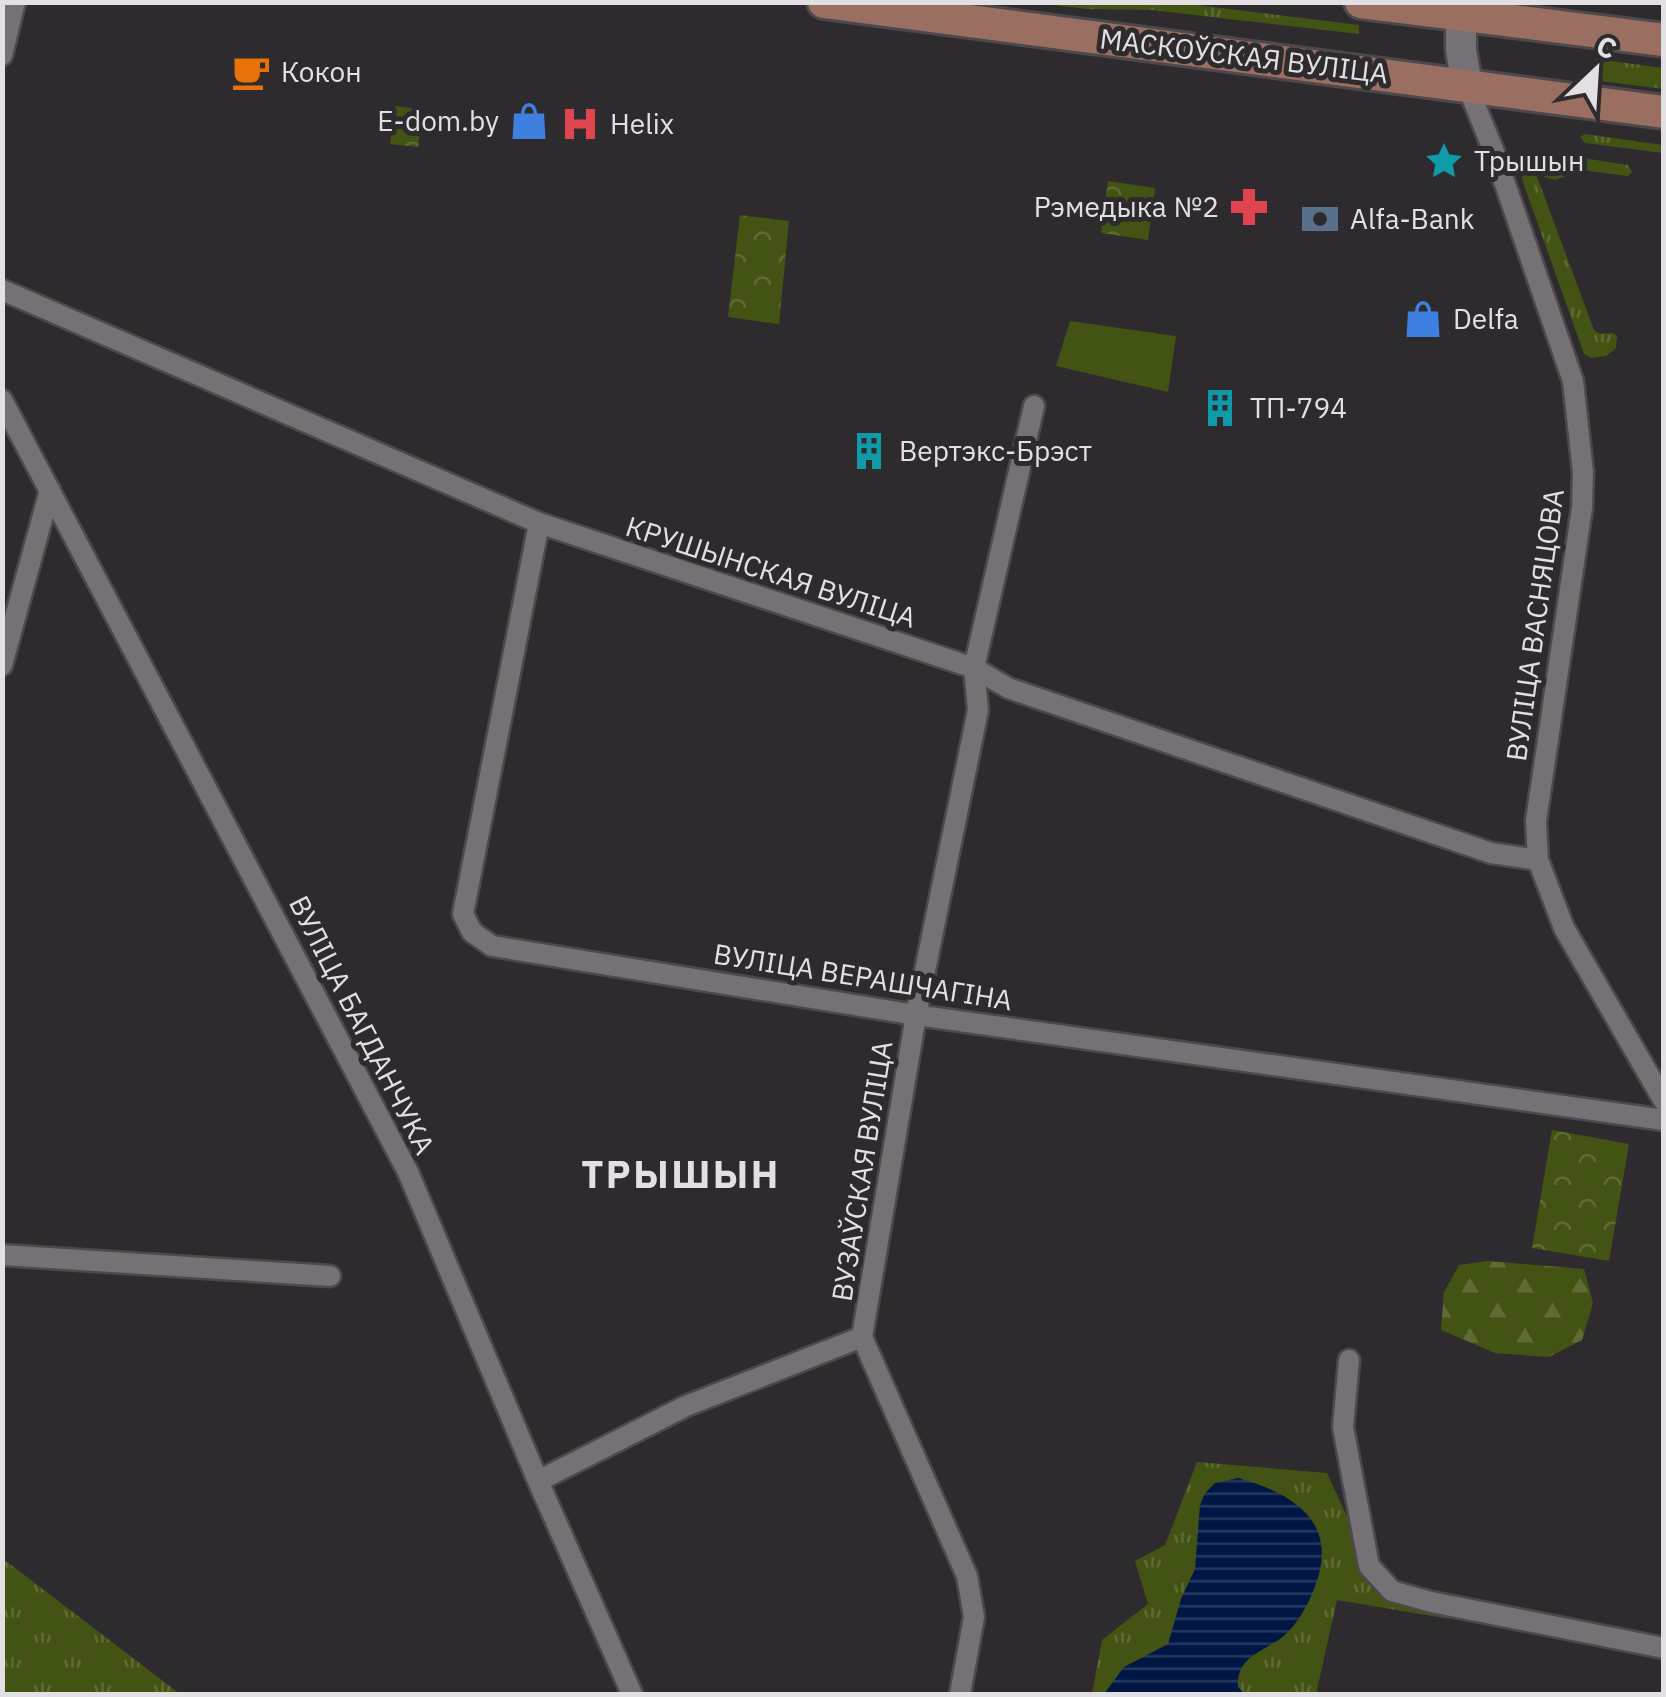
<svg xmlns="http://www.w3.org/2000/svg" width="1666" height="1697" font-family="'IBM Plex Sans',sans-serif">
<defs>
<pattern id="grass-tufts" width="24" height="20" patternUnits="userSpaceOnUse" patternTransform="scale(2.5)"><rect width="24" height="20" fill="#435313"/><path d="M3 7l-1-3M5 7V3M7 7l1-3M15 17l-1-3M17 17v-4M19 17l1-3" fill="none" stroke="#5e6b35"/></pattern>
<pattern id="forest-firs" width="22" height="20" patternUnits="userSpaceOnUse" patternTransform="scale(2.5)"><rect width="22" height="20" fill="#435313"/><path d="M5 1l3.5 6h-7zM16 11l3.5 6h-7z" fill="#5e6b35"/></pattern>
<pattern id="park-crowns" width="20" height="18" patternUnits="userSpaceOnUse" patternTransform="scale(2.5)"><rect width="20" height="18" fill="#435313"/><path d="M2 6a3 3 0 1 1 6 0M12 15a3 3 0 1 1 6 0" fill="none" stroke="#5e6b35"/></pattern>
<pattern id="water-rules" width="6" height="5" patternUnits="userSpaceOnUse" patternTransform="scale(2.5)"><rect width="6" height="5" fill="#001644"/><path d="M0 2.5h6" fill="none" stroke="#25385f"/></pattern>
</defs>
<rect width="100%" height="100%" fill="#2e2b2e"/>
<!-- grass -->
<path fill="url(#grass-tufts)" d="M 1037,3 L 1181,3 L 1359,25 L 1359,34 L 1152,10 L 1087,9 Z
M 1596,59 L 1663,68 L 1663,89 L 1593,80 Z
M 1585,134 L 1663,145 L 1663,153 L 1585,143 L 1580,137 Z
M 1570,156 L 1628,165 L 1632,172 L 1628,176 L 1582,170 L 1555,180 L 1544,177 L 1544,166 Z
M 1528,169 L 1536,174 L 1594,330 L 1600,334 L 1613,333 L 1617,336 L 1616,348 L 1606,356 L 1591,358 L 1584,354 L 1522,179 L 1522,172 Z
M 1197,1462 L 1327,1473 L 1349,1521 L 1361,1574 L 1385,1599 L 1436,1611 L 1450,1619 L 1337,1600 L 1316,1694 L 1092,1694 L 1102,1640 L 1148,1604 L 1135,1561 L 1165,1545 Z
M 6,1561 L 180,1694 L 3,1694 L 2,1566 Z"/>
<!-- forest -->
<path fill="url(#forest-firs)" d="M 1488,1261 L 1584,1269 L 1593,1303 L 1582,1340 L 1549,1357 L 1495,1353 L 1441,1330 L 1444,1292 L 1459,1265 Z"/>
<!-- park -->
<path fill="url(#park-crowns)" d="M 395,106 L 423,110 L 418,147 L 390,144 Z
M 1108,181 L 1155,188 L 1148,240 L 1101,233 Z
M 740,215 L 789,221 L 779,324 L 728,317 Z
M 1552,1130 L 1629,1144 L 1609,1261 L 1532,1248 Z"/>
<!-- pitch -->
<path fill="#435313" d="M 1070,321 L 1176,336 L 1168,392 L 1056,366 Z"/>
<!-- water -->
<path fill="url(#water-rules)" d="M 1238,1478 C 1299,1495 1342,1526 1312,1594 C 1306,1608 1298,1622 1287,1633 C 1267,1652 1236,1654 1238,1687 L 1245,1694 L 1104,1694 L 1124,1667 L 1168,1644 L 1181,1599 L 1195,1569 L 1200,1505 L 1205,1493 L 1215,1483 Z"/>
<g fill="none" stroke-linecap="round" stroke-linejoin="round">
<!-- street casing -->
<g stroke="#4c484b" stroke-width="25">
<path id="street" d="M 2,55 L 15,2
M 1467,85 L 1494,152 L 1573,381 L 1583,472 L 1582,508 L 1536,821 L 1538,860 L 1564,928 L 1664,1101
M 2,290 L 539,523 L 974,668 L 1008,688 L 1491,853 L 1538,860
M 2,400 L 408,1172 L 538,1481 L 632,1694
M 539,523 L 463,914 L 472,932 L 492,946 L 916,1015 L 1664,1120
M 2,665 L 50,490
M 2,1255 L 330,1276
M 1349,1360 L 1343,1427 L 1369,1566 L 1392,1591 L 1431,1602 L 1664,1648
M 538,1481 L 686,1406 L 862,1337
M 960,1694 L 974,1617 L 967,1576 L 862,1337 L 916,1015 L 978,710 L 974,668 L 1034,406"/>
</g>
<!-- secondary casing -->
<g stroke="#4c484b" stroke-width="35">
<path id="secondary" d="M 1461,2 L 1461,50 L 1467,85"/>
</g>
<!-- primary casing -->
<g stroke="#4c484b" stroke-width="38">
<path id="primary" d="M 824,2 L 1664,112
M 1361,2 L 1664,40"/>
</g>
<!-- street -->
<use href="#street" stroke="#757175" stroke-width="20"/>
<!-- secondary -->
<use href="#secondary" stroke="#757175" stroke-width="30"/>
<!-- primary -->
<use href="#primary" stroke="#9a6f62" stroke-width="32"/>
</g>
<!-- icons -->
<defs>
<g id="cafe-bare" transform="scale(3)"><path d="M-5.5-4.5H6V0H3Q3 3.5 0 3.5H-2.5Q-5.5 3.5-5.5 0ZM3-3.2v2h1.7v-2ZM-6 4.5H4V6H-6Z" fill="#e8710a" stroke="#2e2b2e" stroke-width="2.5" paint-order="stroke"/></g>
<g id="shop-bare" transform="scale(3)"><path d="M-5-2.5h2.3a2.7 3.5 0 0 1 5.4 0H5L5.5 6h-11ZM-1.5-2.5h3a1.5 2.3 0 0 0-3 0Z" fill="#3f7fe0" stroke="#2e2b2e" stroke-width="2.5" paint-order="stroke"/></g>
<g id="hospital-bare" transform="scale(3)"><path d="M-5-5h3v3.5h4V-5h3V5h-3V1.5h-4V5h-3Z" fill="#e0444e" stroke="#2e2b2e" stroke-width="2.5" paint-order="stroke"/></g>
<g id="sight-bare" transform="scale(3)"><path d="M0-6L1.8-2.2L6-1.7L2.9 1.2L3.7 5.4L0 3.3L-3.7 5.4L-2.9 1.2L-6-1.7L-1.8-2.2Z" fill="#0f9aa8" stroke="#2e2b2e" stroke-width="2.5" paint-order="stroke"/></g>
<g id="pharmacy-bare" transform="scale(3)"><path d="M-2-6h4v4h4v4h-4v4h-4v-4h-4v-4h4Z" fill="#e0444e" stroke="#2e2b2e" stroke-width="2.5" paint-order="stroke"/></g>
<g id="bank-bare" transform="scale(3)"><path d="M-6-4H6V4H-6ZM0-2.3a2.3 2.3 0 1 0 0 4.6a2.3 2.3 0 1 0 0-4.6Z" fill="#5c6f8a" stroke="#2e2b2e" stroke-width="2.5" paint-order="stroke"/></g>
<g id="building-bare" transform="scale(3)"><path d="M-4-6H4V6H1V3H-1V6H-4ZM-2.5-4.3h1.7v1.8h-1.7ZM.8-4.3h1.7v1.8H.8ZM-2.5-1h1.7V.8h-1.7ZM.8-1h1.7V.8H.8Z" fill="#0f9aa8" stroke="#2e2b2e" stroke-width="2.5" paint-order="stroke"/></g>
</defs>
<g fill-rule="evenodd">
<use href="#cafe-bare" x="251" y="72"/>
<use href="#shop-bare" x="529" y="121"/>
<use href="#hospital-bare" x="580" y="124"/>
<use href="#sight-bare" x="1444" y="161"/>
<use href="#pharmacy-bare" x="1249" y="207"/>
<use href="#bank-bare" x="1320" y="219"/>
<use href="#shop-bare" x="1423" y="319"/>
<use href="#building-bare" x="1220" y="408"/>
<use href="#building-bare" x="869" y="451"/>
</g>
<g text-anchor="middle" stroke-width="10" stroke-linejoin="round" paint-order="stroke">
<!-- street labels -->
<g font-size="28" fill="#e3e0e3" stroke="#2e2b2e">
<text transform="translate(1244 56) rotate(7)" y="10">МАСКОЎСКАЯ ВУЛІЦА</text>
<text transform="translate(771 572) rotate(18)" y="10">КРУШЫНСКАЯ ВУЛІЦА</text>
<text transform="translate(1535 625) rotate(-82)" y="10">ВУЛІЦА ВАСНЯЦОВА</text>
<text transform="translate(863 977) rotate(9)" y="10">ВУЛІЦА ВЕРАШЧАГІНА</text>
<text transform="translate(362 1025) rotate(63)" y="10">ВУЛІЦА БАГДАНЧУКА</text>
<text transform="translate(862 1171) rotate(-81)" y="10">ВУЗАЎСКАЯ ВУЛІЦА</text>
</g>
<!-- poi labels -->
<g font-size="28" fill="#e3e0e3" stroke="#2e2b2e" text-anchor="start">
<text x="281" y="82">Кокон</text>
<text x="499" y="131" text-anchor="end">E-dom.by</text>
<text x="610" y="134">Helix</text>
<text x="1474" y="171">Трышын</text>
<text x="1219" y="217" text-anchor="end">Рэмедыка №2</text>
<text x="1350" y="229">Alfa-Bank</text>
<text x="1453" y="329">Delfa</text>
<text x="1250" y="418">ТП-794</text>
<text x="899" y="461">Вертэкс-Брэст</text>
</g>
<!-- district labels -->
<g font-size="38" font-weight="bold" letter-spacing="2.5" fill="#e3e0e3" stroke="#2e2b2e">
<text x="681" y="1188">ТРЫШЫН</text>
</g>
</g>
<!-- border -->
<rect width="1666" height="1697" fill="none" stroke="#e3e0e3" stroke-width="10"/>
<!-- north arrow -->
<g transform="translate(1596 70) rotate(25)" stroke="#2e2b2e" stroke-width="8" paint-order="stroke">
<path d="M0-8L18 38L0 25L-18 38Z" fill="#e3e0e3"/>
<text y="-15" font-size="28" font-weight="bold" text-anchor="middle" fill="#e3e0e3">С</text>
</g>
</svg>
